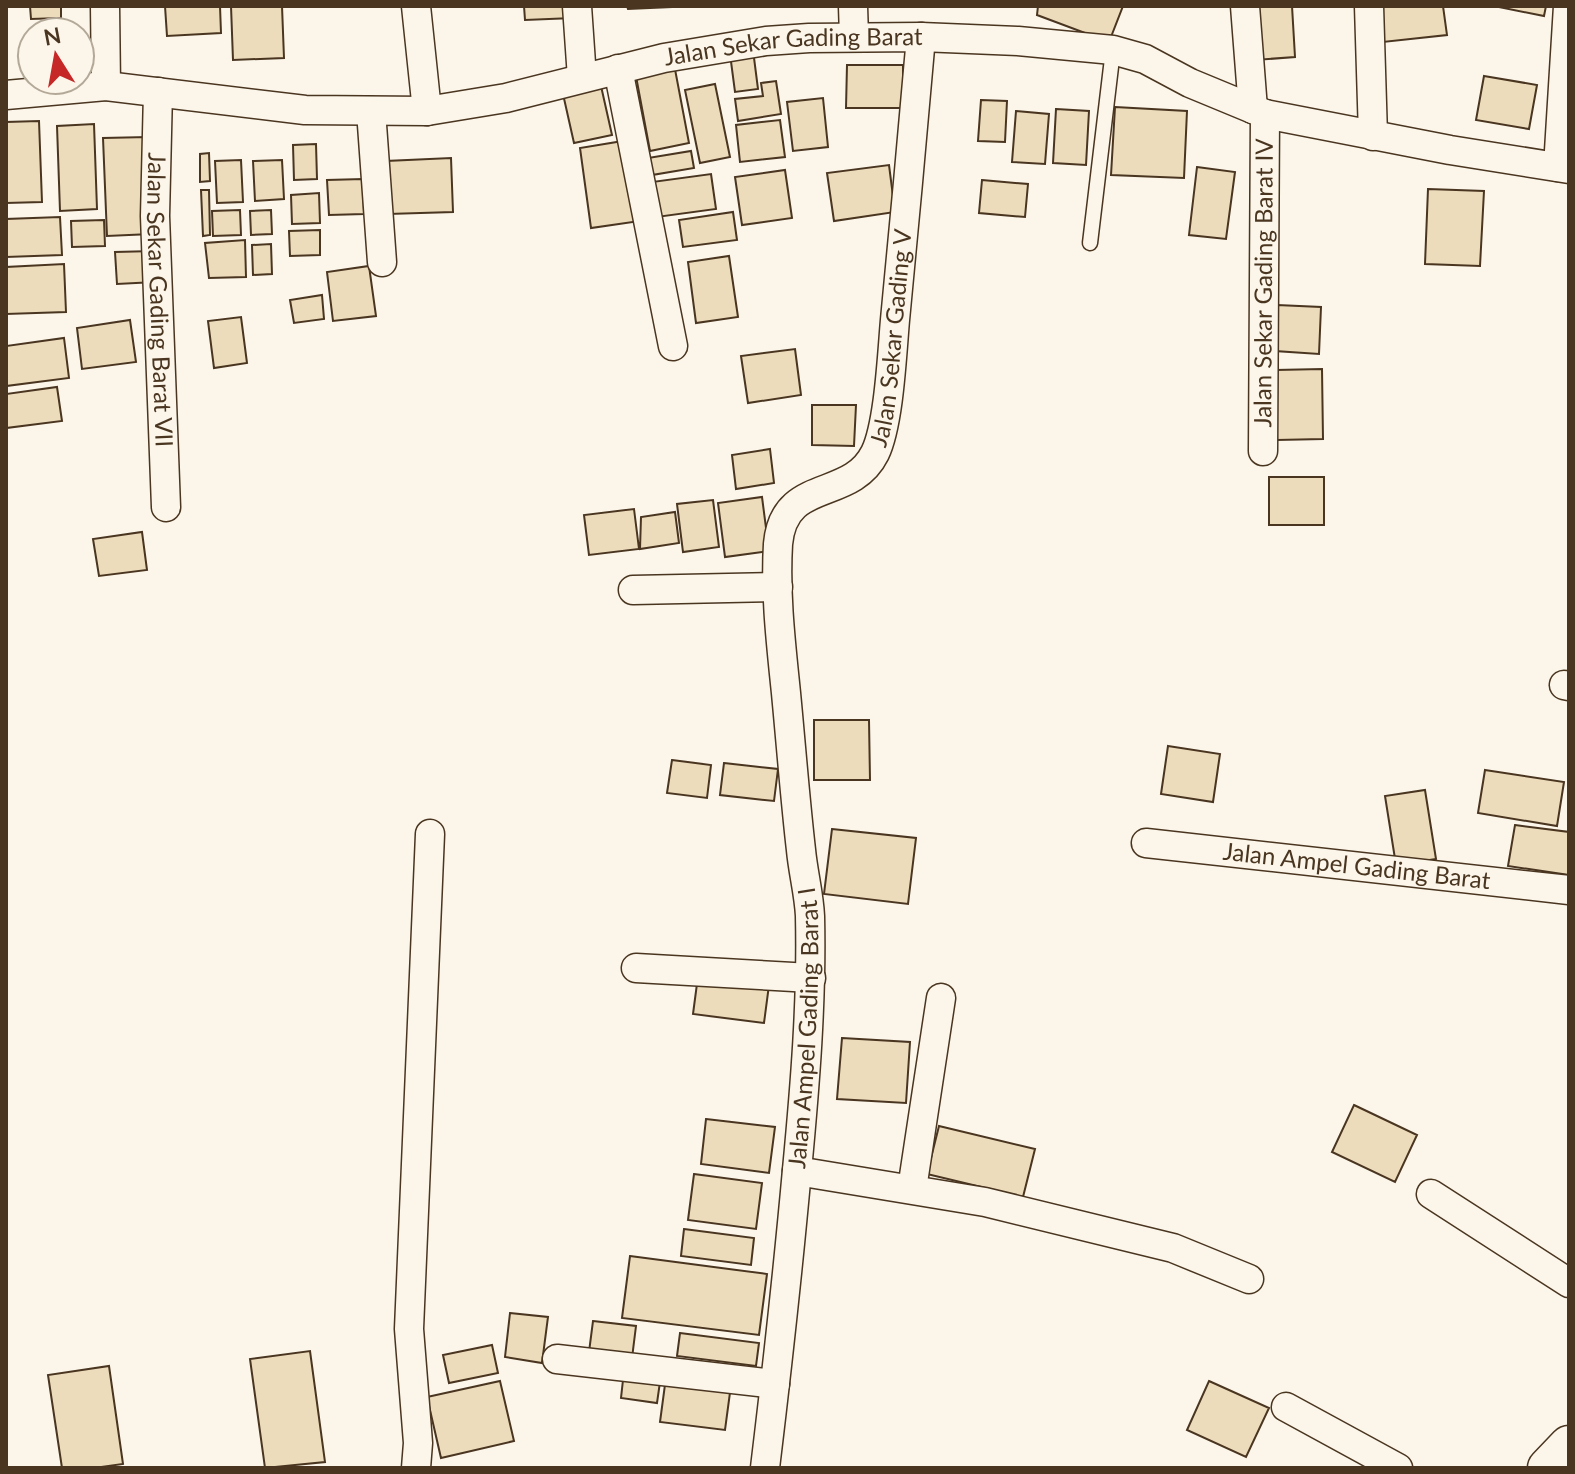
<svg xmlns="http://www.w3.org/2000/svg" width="1575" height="1474" font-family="Lato,sans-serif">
<rect width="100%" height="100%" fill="#fbf6e9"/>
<!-- building -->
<path fill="#ecdcbc" stroke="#4a3520" stroke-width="2" d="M 30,6 L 61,6 L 61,18 L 31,19 Z
M 165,6 L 220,6 L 221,33 L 167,36 Z
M 231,6 L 282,6 L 284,58 L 233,60 Z
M 524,6 L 573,6 L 573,18 L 525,20 Z
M 627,6 L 695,6 L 628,9 Z
M 1038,6 L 1123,6 L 1109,42 L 1037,15 Z
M 1252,6 L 1292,6 L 1295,57 L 1255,60 Z
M 1378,6 L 1443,6 L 1447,35 L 1383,42 Z
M 1494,6 L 1546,6 L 1544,16 Z
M 753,50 L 758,89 L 735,92 L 730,54 Z
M 674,64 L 689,143 L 650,151 L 635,71 Z
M 847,65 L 903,65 L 903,108 L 846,108 Z
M 1484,76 L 1537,85 L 1529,129 L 1476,120 Z
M 776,81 L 781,114 L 738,121 L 735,99 L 763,96 L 761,83 Z
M 715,84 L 730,157 L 700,163 L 685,90 Z
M 601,86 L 612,135 L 574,143 L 563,94 Z
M 823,98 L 828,147 L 793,151 L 787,102 Z
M 981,100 L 1007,101 L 1005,142 L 978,141 Z
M 1115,107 L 1187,111 L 1184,178 L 1111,175 Z
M 1056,109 L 1089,111 L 1086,165 L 1053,163 Z
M 1016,111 L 1049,114 L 1045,164 L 1012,162 Z
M 780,120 L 785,157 L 740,162 L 736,125 Z
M 39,121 L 42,202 L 6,203 L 6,122 Z
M 94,124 L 97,209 L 60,211 L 57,126 Z
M 148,137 L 151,234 L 107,236 L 103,138 Z
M 629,140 L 640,221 L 591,228 L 580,148 Z
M 316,144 L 317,179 L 294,180 L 293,145 Z
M 691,151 L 694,168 L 652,175 L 648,158 Z
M 209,153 L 210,181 L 200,182 L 200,154 Z
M 451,158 L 453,212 L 388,214 L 386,161 Z
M 241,160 L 243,202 L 217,203 L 215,161 Z
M 282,160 L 284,199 L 255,201 L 253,161 Z
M 889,165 L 895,212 L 834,221 L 827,173 Z
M 1197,167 L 1235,172 L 1226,239 L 1189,235 Z
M 785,170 L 792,218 L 742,225 L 735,177 Z
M 711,174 L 716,209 L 657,217 L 652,182 Z
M 363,179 L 364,214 L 329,215 L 327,180 Z
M 982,180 L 1028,184 L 1025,217 L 979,213 Z
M 1428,189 L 1484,191 L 1480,266 L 1425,264 Z
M 201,190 L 209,190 L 210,235 L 203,236 Z
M 319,193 L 320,223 L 292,224 L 291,195 Z
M 240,210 L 241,235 L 213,236 L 212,211 Z
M 271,210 L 272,234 L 251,235 L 250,211 Z
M 733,212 L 737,240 L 683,247 L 679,220 Z
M 60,217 L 62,255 L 6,257 L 6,219 Z
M 104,220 L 105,246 L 72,247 L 71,221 Z
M 320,230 L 320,255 L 290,256 L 289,231 Z
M 245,240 L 246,277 L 209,278 L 205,243 Z
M 271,244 L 272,274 L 253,275 L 252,245 Z
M 154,251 L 155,282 L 117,284 L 115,252 Z
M 729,256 L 738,317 L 696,323 L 688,262 Z
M 64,264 L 66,312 L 6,314 L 6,267 Z
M 369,266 L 376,316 L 333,321 L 327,272 Z
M 322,295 L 324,319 L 294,323 L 290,300 Z
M 1277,305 L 1321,307 L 1319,354 L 1275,351 Z
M 241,317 L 247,363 L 214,368 L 208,321 Z
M 130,320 L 136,362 L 82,369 L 77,328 Z
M 64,338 L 69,378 L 6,386 L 6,346 Z
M 795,349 L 801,395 L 748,403 L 741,356 Z
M 1322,369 L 1323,439 L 1277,440 L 1276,370 Z
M 57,387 L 62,421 L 6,428 L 6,394 Z
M 812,405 L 856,405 L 854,446 L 812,445 Z
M 770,449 L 774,483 L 736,489 L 732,455 Z
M 1269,477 L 1324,477 L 1324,525 L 1269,525 Z
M 762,497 L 769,551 L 725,557 L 718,503 Z
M 713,500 L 719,547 L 683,552 L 677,504 Z
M 634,509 L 639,549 L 589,555 L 584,515 Z
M 675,512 L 679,543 L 640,549 L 641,517 Z
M 142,532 L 147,570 L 99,576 L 93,539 Z
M 814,720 L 869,720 L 870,780 L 814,780 Z
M 1168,746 L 1220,754 L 1213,802 L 1161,794 Z
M 672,760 L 711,765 L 707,798 L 667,793 Z
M 724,763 L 778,769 L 774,801 L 720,795 Z
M 1485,770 L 1564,782 L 1557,826 L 1478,813 Z
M 1425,790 L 1436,859 L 1396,865 L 1385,796 Z
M 1515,825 L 1569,832 L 1569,875 L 1508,866 Z
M 832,829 L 916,838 L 908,904 L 824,894 Z
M 698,976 L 769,985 L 764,1023 L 693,1014 Z
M 842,1038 L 910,1042 L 906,1103 L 837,1099 Z
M 1354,1105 L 1417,1135 L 1395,1182 L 1332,1152 Z
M 706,1119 L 775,1127 L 769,1173 L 701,1164 Z
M 939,1126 L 1035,1149 L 1023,1197 L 927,1174 Z
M 694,1174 L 762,1183 L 756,1229 L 688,1220 Z
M 684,1229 L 754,1238 L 751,1265 L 681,1256 Z
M 630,1256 L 767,1274 L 759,1335 L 622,1318 Z
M 510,1313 L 548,1317 L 542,1363 L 505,1357 Z
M 593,1321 L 636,1326 L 632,1358 L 589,1352 Z
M 680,1333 L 759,1343 L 756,1366 L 677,1356 Z
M 492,1345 L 498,1373 L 449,1383 L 443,1355 Z
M 310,1351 L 325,1462 L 265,1468 L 250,1359 Z
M 109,1366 L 123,1464 L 94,1468 L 62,1468 L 48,1375 Z
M 624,1371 L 661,1375 L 657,1403 L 621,1398 Z
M 666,1377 L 731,1385 L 725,1430 L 660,1422 Z
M 500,1381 L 514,1441 L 441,1458 L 427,1397 Z
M 1209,1381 L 1269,1408 L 1246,1457 L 1187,1430 Z"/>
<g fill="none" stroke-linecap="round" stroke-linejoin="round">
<!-- service casing -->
<g stroke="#4a3520" stroke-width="17">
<path id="service" d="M 1090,243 L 1113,50"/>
</g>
<!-- minor casing -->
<g stroke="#4a3520" stroke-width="31">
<g id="minor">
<path d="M 105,6 L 106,86"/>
<path d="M 416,6 L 427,111"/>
<path d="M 577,6 L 582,78"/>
<path d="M 853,6 L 854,37"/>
<path d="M 1245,6 L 1253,109"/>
<path d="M 1369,6 L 1373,136"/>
<path d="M 618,69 L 673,346"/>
<path id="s1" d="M 158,92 L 155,216 L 166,507"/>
<path id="s2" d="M 6,95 L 106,86 L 305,110 L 427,111 L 506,98 L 664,58 L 766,41 L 809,38 L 921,37 L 1018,41 L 1113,50 L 1145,59 L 1190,83 L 1265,114 L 1450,150 L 1569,169"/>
<path d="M 371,111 L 382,262"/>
<path d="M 1558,167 L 1568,6"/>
<path id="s3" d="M 1263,451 L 1265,114"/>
<path d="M 633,590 L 778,587"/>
<path d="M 1564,685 L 1569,686"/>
<path id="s4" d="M 1146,843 L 1569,890"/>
<path d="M 636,968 L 811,978"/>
<path d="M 797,1171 L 985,1202 L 1173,1248 L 1249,1279"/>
<path d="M 912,1189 L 941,998"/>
<path d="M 1431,1194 L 1569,1283"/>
<path d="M 557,1359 L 775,1384"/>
<path d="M 1286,1407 L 1398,1468"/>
<path d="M 416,1468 L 418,1443 L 409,1329 L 430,834"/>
<path id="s5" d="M 765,1468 C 777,1369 788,1270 797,1170 C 805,1086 812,1001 810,916 C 809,894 803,872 801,850 C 795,798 791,745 786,693 C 781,644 775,594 778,544 C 784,476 850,503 875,453 C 889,424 892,354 895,320 C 904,226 913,131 921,37"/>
</g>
</g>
<!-- secondary casing -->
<g stroke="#4a3520" stroke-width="43">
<path id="secondary" d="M 1548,1468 L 1569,1446"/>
</g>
<!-- service -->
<use href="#service" stroke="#fbf6e9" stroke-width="14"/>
<!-- minor -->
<use href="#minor" stroke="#fbf6e9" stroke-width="28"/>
<!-- secondary -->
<use href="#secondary" stroke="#fbf6e9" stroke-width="40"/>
</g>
<g text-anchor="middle" stroke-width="6" stroke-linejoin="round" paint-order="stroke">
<!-- street labels -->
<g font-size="24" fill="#4a3520" stroke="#fbf6e9">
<text dy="8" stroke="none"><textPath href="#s2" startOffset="796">Jalan Sekar Gading Barat</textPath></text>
<text dy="8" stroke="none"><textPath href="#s3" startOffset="168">Jalan Sekar Gading Barat IV</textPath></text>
<text dy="8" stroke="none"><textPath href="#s1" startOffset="208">Jalan Sekar Gading Barat VII</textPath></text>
<text dy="8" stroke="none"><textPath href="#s5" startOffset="1186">Jalan Sekar Gading V</textPath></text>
<text dy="8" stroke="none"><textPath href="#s4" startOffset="212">Jalan Ampel Gading Barat</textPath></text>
<text dy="8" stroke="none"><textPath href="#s5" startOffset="442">Jalan Ampel Gading Barat I</textPath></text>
</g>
</g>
<!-- border -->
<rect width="1575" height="1474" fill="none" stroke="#4a3520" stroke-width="16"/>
<!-- north arrow -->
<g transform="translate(56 56) rotate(349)"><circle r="38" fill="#fbf6e9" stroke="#b4a999" stroke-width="2"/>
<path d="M0-6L14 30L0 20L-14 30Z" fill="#c62828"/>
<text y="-12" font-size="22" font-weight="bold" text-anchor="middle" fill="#4a3520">N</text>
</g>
</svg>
